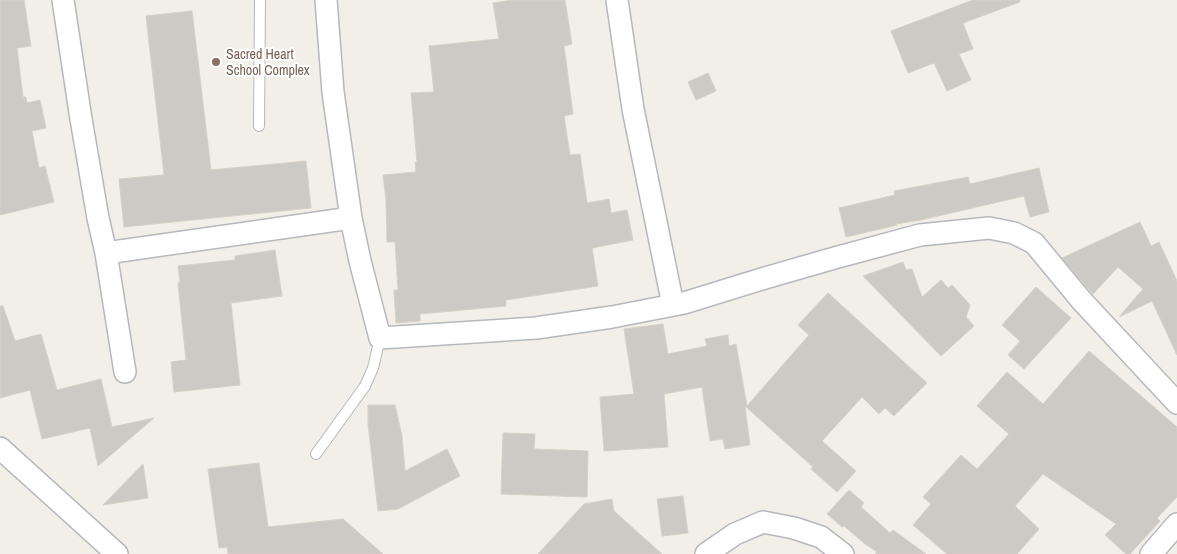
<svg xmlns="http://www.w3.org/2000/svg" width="1177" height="554" font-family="'Archivo Narrow',sans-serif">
<rect width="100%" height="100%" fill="#f1efe8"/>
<!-- building -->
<path fill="#cccac5" stroke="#d6d1c6" d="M 0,0 L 24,0 L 31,46 L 17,48 L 23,97 L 26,97 L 27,103 L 40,100 L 46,128 L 32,131 L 39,168 L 45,166 L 54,202 L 0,215 Z
M 513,0 L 565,0 L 572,44 L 564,46 L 573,114 L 564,116 L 570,155 L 580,154 L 587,203 L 609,199 L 611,213 L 627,210 L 633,240 L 592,248 L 598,286 L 506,300 L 506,306 L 420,314 L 420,321 L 396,323 L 394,290 L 398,290 L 395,242 L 387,242 L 386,200 L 383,175 L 416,172 L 415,162 L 417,162 L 411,93 L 434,92 L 429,46 L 499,39 L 493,3 Z
M 973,0 L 1020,0 L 1020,2 L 963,23 L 973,49 L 959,54 L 971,80 L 947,91 L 934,63 L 908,73 L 891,31 Z
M 192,11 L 211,170 L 306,161 L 311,208 L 124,227 L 119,179 L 164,175 L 146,16 Z
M 708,73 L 716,91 L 696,100 L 688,82 Z
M 1039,168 L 1049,212 L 1030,217 L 1024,196 L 921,220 L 896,224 L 897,225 L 846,237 L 839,208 L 895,195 L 894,191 L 968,177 L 970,184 Z
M 1140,222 L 1151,246 L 1159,242 L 1177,281 L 1177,355 L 1152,301 L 1119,317 L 1143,289 L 1118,267 L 1093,294 L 1062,258 Z
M 275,250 L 282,296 L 231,303 L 240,385 L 174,392 L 171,362 L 186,360 L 178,283 L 180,282 L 178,266 L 235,260 L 235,256 Z
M 903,262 L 906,270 L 912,269 L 922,297 L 941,280 L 948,288 L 952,285 L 970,305 L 966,317 L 974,326 L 941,356 L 863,276 Z
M 1036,287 L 1071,318 L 1024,369 L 1008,355 L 1020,341 L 1002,325 Z
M 828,293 L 927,383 L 894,416 L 885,408 L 879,414 L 862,397 L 822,441 L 856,471 L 837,492 L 811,469 L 813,467 L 745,406 L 750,445 L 725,449 L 723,439 L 710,441 L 702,387 L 664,394 L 668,447 L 604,451 L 600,397 L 634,394 L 624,329 L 663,324 L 668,354 L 707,346 L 705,339 L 728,335 L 729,346 L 736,344 L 747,406 L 809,335 L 798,325 Z
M 0,306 L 3,306 L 15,341 L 41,334 L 57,390 L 101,379 L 112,427 L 154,418 L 98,466 L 90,428 L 42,439 L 30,390 L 0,398 Z
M 1089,351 L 1177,427 L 1177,497 L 1157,518 L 1160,521 L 1130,554 L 1126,554 L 1105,535 L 1116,524 L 1043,474 L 1015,506 L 1039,529 L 1017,554 L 947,554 L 913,525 L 931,504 L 923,497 L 961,455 L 977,469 L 1009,434 L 977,406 L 1007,372 L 1043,404 Z
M 368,405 L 395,405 L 402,436 L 405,471 L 447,449 L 460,476 L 398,509 L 378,511 L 368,424 Z
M 503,433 L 535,434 L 534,449 L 588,451 L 587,497 L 501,494 Z
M 259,463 L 268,527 L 343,519 L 383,554 L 228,554 L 227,547 L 219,548 L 208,469 Z
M 143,464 L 148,498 L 103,505 Z
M 849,490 L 864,503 L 861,507 L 890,533 L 893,530 L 926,554 L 875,554 L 877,552 L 865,544 L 844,526 L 842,527 L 827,514 Z
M 683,496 L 688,533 L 662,536 L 657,499 Z
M 612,499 L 614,511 L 662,554 L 538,554 L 584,504 Z"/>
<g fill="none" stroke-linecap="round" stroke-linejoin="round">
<!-- lane casing -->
<g stroke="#b5b8bc" stroke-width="12">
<path id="lane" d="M 259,126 L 260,0
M 316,454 L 365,386 L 373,368 L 380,338"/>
</g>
<!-- street casing -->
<g stroke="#b5b8bc" stroke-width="24">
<path id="street" d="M 63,0 L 81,119 L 98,218 L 106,253 L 125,372
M 326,0 L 333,92 L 351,218 L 360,261 L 380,338 L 536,328 L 612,317 L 684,303 L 765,278 L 838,257 L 920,235 L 989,228 L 1014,233 L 1034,243 L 1082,301 L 1177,403
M 617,0 L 633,109 L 673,305
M 106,253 L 351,218
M 0,448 L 117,554
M 706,554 L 735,534 L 763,522 L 794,528 L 821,537 L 843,554
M 1151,554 L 1177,524"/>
</g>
<!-- lane -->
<use href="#lane" stroke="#fff" stroke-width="10"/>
<!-- street -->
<use href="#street" stroke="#fff" stroke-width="21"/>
</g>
<!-- markers -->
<circle fill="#8d6e63" stroke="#fff" stroke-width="2" cx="216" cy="62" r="5"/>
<g text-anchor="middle" stroke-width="4" stroke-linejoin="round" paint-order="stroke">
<!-- education labels -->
<g font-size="14" fill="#785e54" stroke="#fff" text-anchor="start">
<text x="226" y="59">Sacred Heart<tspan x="226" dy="16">School Complex</tspan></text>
</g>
</g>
</svg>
